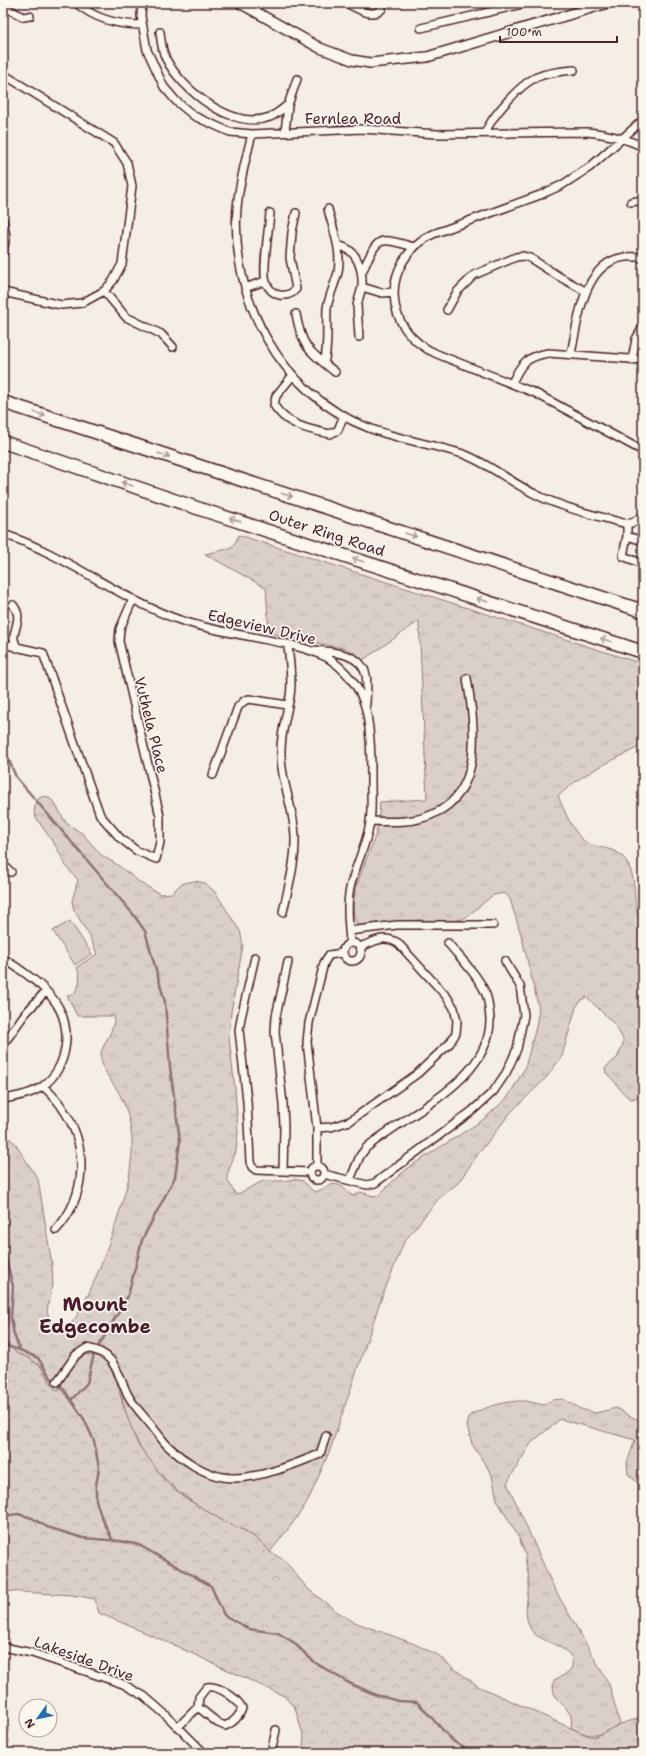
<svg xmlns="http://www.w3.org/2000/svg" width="646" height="1756" font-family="'Shantell Sans',sans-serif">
<defs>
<pattern id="grass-tufts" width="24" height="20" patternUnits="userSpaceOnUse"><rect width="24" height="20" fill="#dbd0c9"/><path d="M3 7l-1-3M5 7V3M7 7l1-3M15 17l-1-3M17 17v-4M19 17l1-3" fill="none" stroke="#bdb2ad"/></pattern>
<pattern id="forest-crowns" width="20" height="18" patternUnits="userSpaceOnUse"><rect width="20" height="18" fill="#dbd0c9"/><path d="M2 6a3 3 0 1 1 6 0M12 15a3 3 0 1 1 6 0" fill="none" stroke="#bdb2ad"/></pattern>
</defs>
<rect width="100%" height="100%" fill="#f4eee4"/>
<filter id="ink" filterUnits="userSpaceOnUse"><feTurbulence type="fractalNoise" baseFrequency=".025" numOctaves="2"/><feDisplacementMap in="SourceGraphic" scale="8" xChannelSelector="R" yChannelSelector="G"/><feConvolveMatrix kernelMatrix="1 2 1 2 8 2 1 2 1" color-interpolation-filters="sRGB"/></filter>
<g filter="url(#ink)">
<!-- grass -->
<path fill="url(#grass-tufts)" stroke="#92787a" d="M 239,535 L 643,664 L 643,745 L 597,768 L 576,781 L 558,796 C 564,810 575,838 589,844 C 601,849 613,847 623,857 C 637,874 633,893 637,913 C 639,918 641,924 643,930 L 643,1090 L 636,1098 L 630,1099 C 620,1092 616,1081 606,1073 L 605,1068 L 617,1058 L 623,1044 L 623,1039 L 615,1025 L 587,997 L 581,1000 L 576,1007 L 562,1056 L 546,1078 L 511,1112 L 476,1157 L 458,1183 L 439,1198 L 404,1242 L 380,1302 L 330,1450 L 308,1501 L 292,1524 L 270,1552 C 263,1544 255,1537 247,1532 C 239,1527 230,1525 222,1520 C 168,1490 133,1456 121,1393 L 65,1375 L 60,1390 L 56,1391 L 40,1366 L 29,1358 L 16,1353 L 4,1339 L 8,1322 L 7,1279 L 3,1258 L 3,1134 L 14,1142 L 38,1179 L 52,1265 L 53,1285 L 47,1310 L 49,1319 L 55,1329 C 60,1329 63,1330 67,1327 C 88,1314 126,1198 130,1171 C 131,1161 133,1150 132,1140 C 131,1126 128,1112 122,1099 C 116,1084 99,1071 101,1053 C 103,1043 115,1031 114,1016 L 77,1016 L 67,995 L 73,995 C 81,984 81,979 77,967 L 97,954 L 89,935 L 74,910 L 72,901 L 78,880 L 66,866 L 57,848 L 36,818 L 34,812 L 35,806 L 39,798 L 45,796 L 48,797 L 54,802 L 66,823 L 83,834 L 101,855 L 119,866 L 142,884 L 160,894 L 172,893 L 181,884 L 194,881 L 205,883 L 215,892 L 240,931 L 243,945 L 231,1012 L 229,1038 L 235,1089 L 238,1132 L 236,1151 L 227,1175 L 228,1181 L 236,1195 L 263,1181 L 283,1181 L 295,1179 L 303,1181 L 314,1192 C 323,1191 332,1180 341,1186 C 346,1189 348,1194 353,1196 L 360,1192 L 374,1196 L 379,1195 L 393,1181 L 409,1167 L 483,1120 L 508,1097 L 525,1068 L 536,1027 L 539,1009 L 522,938 L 510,899 L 505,893 L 493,895 L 465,918 L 451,922 L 418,920 L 364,926 L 358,925 C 342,905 370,855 376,833 C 379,823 379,813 380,802 L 427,799 L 419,621 L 363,660 L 357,655 L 347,649 L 269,633 L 266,588 L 205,554 L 232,548 Z
M 563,1399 L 581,1409 L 596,1413 L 616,1408 L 631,1417 L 643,1421 L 643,1488 L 628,1474 L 627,1463 L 635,1440 L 560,1419 L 531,1443 L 507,1483 L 554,1588 L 609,1684 L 620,1724 C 597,1737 595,1739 571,1728 C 576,1703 548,1706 554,1680 L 564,1675 L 571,1669 C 580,1646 541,1644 532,1631 C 522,1617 528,1598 529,1582 C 529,1574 526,1566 525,1558 L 526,1556 L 519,1538 L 497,1500 L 492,1475 L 472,1444 L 467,1426 L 470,1415 C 485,1407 508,1400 525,1401 C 532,1402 538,1404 544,1405 L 552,1400 Z"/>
<!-- forest -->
<path fill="url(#forest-crowns)" stroke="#92787a" d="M 3,1258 C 9,1286 10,1311 4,1339 L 16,1353 L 29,1358 L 40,1366 L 56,1391 L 60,1390 C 65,1373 71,1366 84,1355 L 99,1355 L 108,1364 L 117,1382 L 123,1405 L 137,1443 L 167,1483 L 187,1499 L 223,1521 L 247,1532 L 262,1543 L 270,1552 L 284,1560 L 308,1589 L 336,1611 L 354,1622 L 412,1643 L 438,1655 L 453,1668 L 478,1686 L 586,1735 L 595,1737 L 620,1724 L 637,1719 L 643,1710 L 643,1753 L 302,1753 L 304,1738 L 295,1708 L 284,1696 L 176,1646 L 99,1613 L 95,1599 L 72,1595 L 3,1591 Z"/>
<!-- green -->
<path fill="#dbd0c9" stroke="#92787a" d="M 70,921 L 92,954 L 75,965 L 53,931 Z"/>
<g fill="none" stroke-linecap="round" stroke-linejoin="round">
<!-- stream -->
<path stroke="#8d7174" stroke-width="2.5" d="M 3,746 L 16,777 L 133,914 L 145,931 L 165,1002 L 170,1067 L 180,1141 L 175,1177 L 142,1240 L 128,1296 L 94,1354 L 87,1383 L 71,1400
M 3,1248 L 13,1286 L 11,1318 L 14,1335 L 20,1350 L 38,1358 L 50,1377 L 64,1390 L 84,1419 L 94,1441 L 99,1468 L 96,1486 L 96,1500 L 101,1516 L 112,1539 L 116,1541
M 3,1345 L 20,1350
M 3,1516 L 18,1514 L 32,1518 L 47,1527 L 83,1538 L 120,1541 L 139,1545 L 211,1586 L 224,1615 L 249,1629 L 278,1633 L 293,1642 L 314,1662 L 347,1682 L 376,1695 L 399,1701 L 417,1702 L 453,1741 L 467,1750 L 483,1753"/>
<!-- minor casing -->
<g stroke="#4a1f2b" stroke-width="10">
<path id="minor" d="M 76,3 C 94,18 118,25 142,25
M 142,3 L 141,16 L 147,50 L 164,87 L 176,101 L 194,116 L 230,132 L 252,134 L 362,129 L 437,134 L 587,132 C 606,134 626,138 643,147
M 346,3 C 357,8 372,19 382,9 L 381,3
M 3,6 L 23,17 L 30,16
M 421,28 L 527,3
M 160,32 C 161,42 162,51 166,59 C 182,90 233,131 270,117 C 277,114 282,109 288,105 L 285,132
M 3,74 L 114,143 L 127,163 L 132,186 L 122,264 L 113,281 L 104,291 L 82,303 L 61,305 L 3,292
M 288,105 L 297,79
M 643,120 L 590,167 L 562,185 L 540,195 L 433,234 C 379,262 382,331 437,354 L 535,393 L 643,451
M 485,133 C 492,116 520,84 537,77 C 549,72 562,71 574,70
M 252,134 C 246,158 239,183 237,208 C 230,299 281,395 369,428 C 400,440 432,444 463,454 C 490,464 511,483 537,495 C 563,508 594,515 623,523 L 632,523 L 643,516
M 631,202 L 643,200
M 270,213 C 269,228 262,270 266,282 C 268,288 273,293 279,295 C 286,296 292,294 296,289 L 290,258 L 292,232 L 296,213
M 3,221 L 6,236 L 3,253
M 339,246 C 358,249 363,271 362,287 L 382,293 L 394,292
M 362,272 C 379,237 375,236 414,247
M 245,288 L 265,281
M 104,291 L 126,317 L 161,334 L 173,347
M 447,310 L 457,292 L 474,275 L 516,257 L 523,256 L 530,258 L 558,276 L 585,291
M 296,314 C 302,348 309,351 335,372
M 359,337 L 357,305 L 362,287
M 571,354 C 579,315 585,247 643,258
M 632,360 L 636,339 L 643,327
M 324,363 C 329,345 326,327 327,308 C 329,296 335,284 338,272 C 342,250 333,230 328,209
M 293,375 L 276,396 L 274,405 C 285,425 311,430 330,434 L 338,430 L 344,415
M 512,383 C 521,363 526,357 548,353 L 643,360
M 627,524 L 627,536 L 623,556 L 643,564
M 3,534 C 65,554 116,597 177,619 C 210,631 247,635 282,643 C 297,646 312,650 326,657 C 345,668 361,688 366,710 C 371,733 371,759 371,782 C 371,795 372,809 370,822 C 367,844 355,866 350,888 C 346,906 349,925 350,943
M 627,536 L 643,541
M 13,605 C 22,616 16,623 14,636 C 13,640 16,644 17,648
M 3,644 L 43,653 L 100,815 L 120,838 L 137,851 L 156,859 L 160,842 L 160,816 L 119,641 L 120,629 L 133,599
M 315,650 C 333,652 361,653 366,675 C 368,684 366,695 366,704
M 213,775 L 238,707 L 244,701 L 249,699 L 287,705
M 370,821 C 390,822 415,823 433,814 C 486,791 474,723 467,678
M 3,865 L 11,872
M 283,912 C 288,888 296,862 295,837 C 294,807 280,780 281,750 C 281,731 287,714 290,696 C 293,680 289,661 288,644
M 349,931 L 397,925 L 493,925
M343 952a9 9 0 1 1 18 0a9 9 0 1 1-18 0Z
M 255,957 L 241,1018 L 239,1030 L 247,1101 L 250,1162 L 252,1167 L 256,1170 L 310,1172
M 3,958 C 22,971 43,984 56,1003 C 73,1029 68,1067 43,1086 C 32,1094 17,1097 3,1099
M 7,1039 L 24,1015 L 46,991
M 43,1086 C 50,1093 58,1100 63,1109 C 89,1147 87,1196 56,1230
M 317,1128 L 331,1127 L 350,1121 L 417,1074 L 450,1043 L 456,1033 L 457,1021 L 454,1008 L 447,997 L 398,943 C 384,934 374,942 360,947
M310 1173a7 7 0 1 1 14 0a7 7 0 1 1-14 0Z
M 317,1166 L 317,1128 L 307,1042 L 309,1023 L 324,963 L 329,955 L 342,953
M 283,1171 L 284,1128 L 283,1104 L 275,1032 L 276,1016 L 288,962
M 324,1174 L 367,1185 L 375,1183 L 472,1111 L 493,1092 L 506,1073 L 517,1049 L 524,1015 L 520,986 L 505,961
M 350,1180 L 360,1156 L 366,1148 C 407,1113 491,1081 490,1019 C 489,1010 489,1000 485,992 C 477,974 460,958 448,943
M 57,1382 L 76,1355 L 87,1348 C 117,1354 116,1372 128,1395 C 134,1407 146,1418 154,1429 C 159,1435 164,1443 170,1448 C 183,1460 204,1474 223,1477 C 251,1482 293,1465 320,1454 L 326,1436
M 3,1647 L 32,1653 L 123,1684 L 144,1696 L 167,1716 L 204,1753
M 178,1727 L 198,1707 L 199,1697 L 207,1687 C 218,1685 237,1698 242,1708 C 240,1716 233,1723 225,1726 L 218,1723 L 198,1707
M 271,1753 L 276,1730"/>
</g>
<!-- secondary casing -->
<g stroke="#4a1f2b" stroke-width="12">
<path id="secondary" d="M 240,3 L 320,48 L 352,60 L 370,63 L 427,57 L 608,3"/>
</g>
<!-- motorway casing -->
<g stroke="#4a1f2b" stroke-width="15">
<path id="motorway" d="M 3,402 L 643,611
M 3,442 L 203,510 L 643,652"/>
</g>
<!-- minor -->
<use href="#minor" stroke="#fbf7ec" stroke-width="7"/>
<!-- secondary -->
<use href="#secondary" stroke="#fbf7ec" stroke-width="9"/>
<!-- motorway -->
<use href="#motorway" stroke="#fbf7ec" stroke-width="12"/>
</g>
<!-- one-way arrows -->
<defs><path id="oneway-shaft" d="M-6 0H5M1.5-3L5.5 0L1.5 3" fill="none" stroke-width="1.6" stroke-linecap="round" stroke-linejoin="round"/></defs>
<g stroke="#ab9695">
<use href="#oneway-shaft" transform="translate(40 414) rotate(18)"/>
<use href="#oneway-shaft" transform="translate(164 455) rotate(18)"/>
<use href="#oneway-shaft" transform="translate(127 484) rotate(-161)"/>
<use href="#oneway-shaft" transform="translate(287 495) rotate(18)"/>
<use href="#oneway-shaft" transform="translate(235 520) rotate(-162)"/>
<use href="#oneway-shaft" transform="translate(411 535) rotate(18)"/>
<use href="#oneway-shaft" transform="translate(358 560) rotate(-162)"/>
<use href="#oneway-shaft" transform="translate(482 600) rotate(-162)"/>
<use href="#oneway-shaft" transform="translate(606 640) rotate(-162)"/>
</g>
</g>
<g text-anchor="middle" stroke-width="3.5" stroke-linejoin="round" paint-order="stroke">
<!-- street labels -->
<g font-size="15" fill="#4a1f2b" stroke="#fbf7ec">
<text x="353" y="124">Fernlea Road</text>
<text transform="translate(327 533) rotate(18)" y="5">Outer Ring Road</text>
<text transform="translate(262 627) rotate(13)" y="5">Edgeview Drive</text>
<text transform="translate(151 725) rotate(76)" y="5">Vuthela Place</text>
<text transform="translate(84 1659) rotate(20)" y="5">Lakeside Drive</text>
</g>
<!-- district labels -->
<g font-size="19" font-weight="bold" fill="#4a1f2b" stroke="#fbf7ec">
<text x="95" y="1311">Mount<tspan x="95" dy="22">Edgecombe</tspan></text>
</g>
</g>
<!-- margin -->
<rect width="646" height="1756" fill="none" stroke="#fbf7ec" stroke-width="16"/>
<rect x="8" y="8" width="630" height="1740" fill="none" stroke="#4a1f2b" stroke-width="1.5" filter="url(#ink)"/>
<!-- north arrow -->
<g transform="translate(38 1718) rotate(237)"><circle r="19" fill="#fbf7ec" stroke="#b4a19f"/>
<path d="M0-3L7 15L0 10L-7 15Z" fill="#1f6fb2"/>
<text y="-6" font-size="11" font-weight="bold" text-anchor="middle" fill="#4a1f2b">N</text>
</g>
<!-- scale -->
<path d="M500 36v6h117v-6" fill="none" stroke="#4a1f2b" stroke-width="2"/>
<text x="506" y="36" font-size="12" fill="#4a1f2b" stroke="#fbf7ec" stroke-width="3" paint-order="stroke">100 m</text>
</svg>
